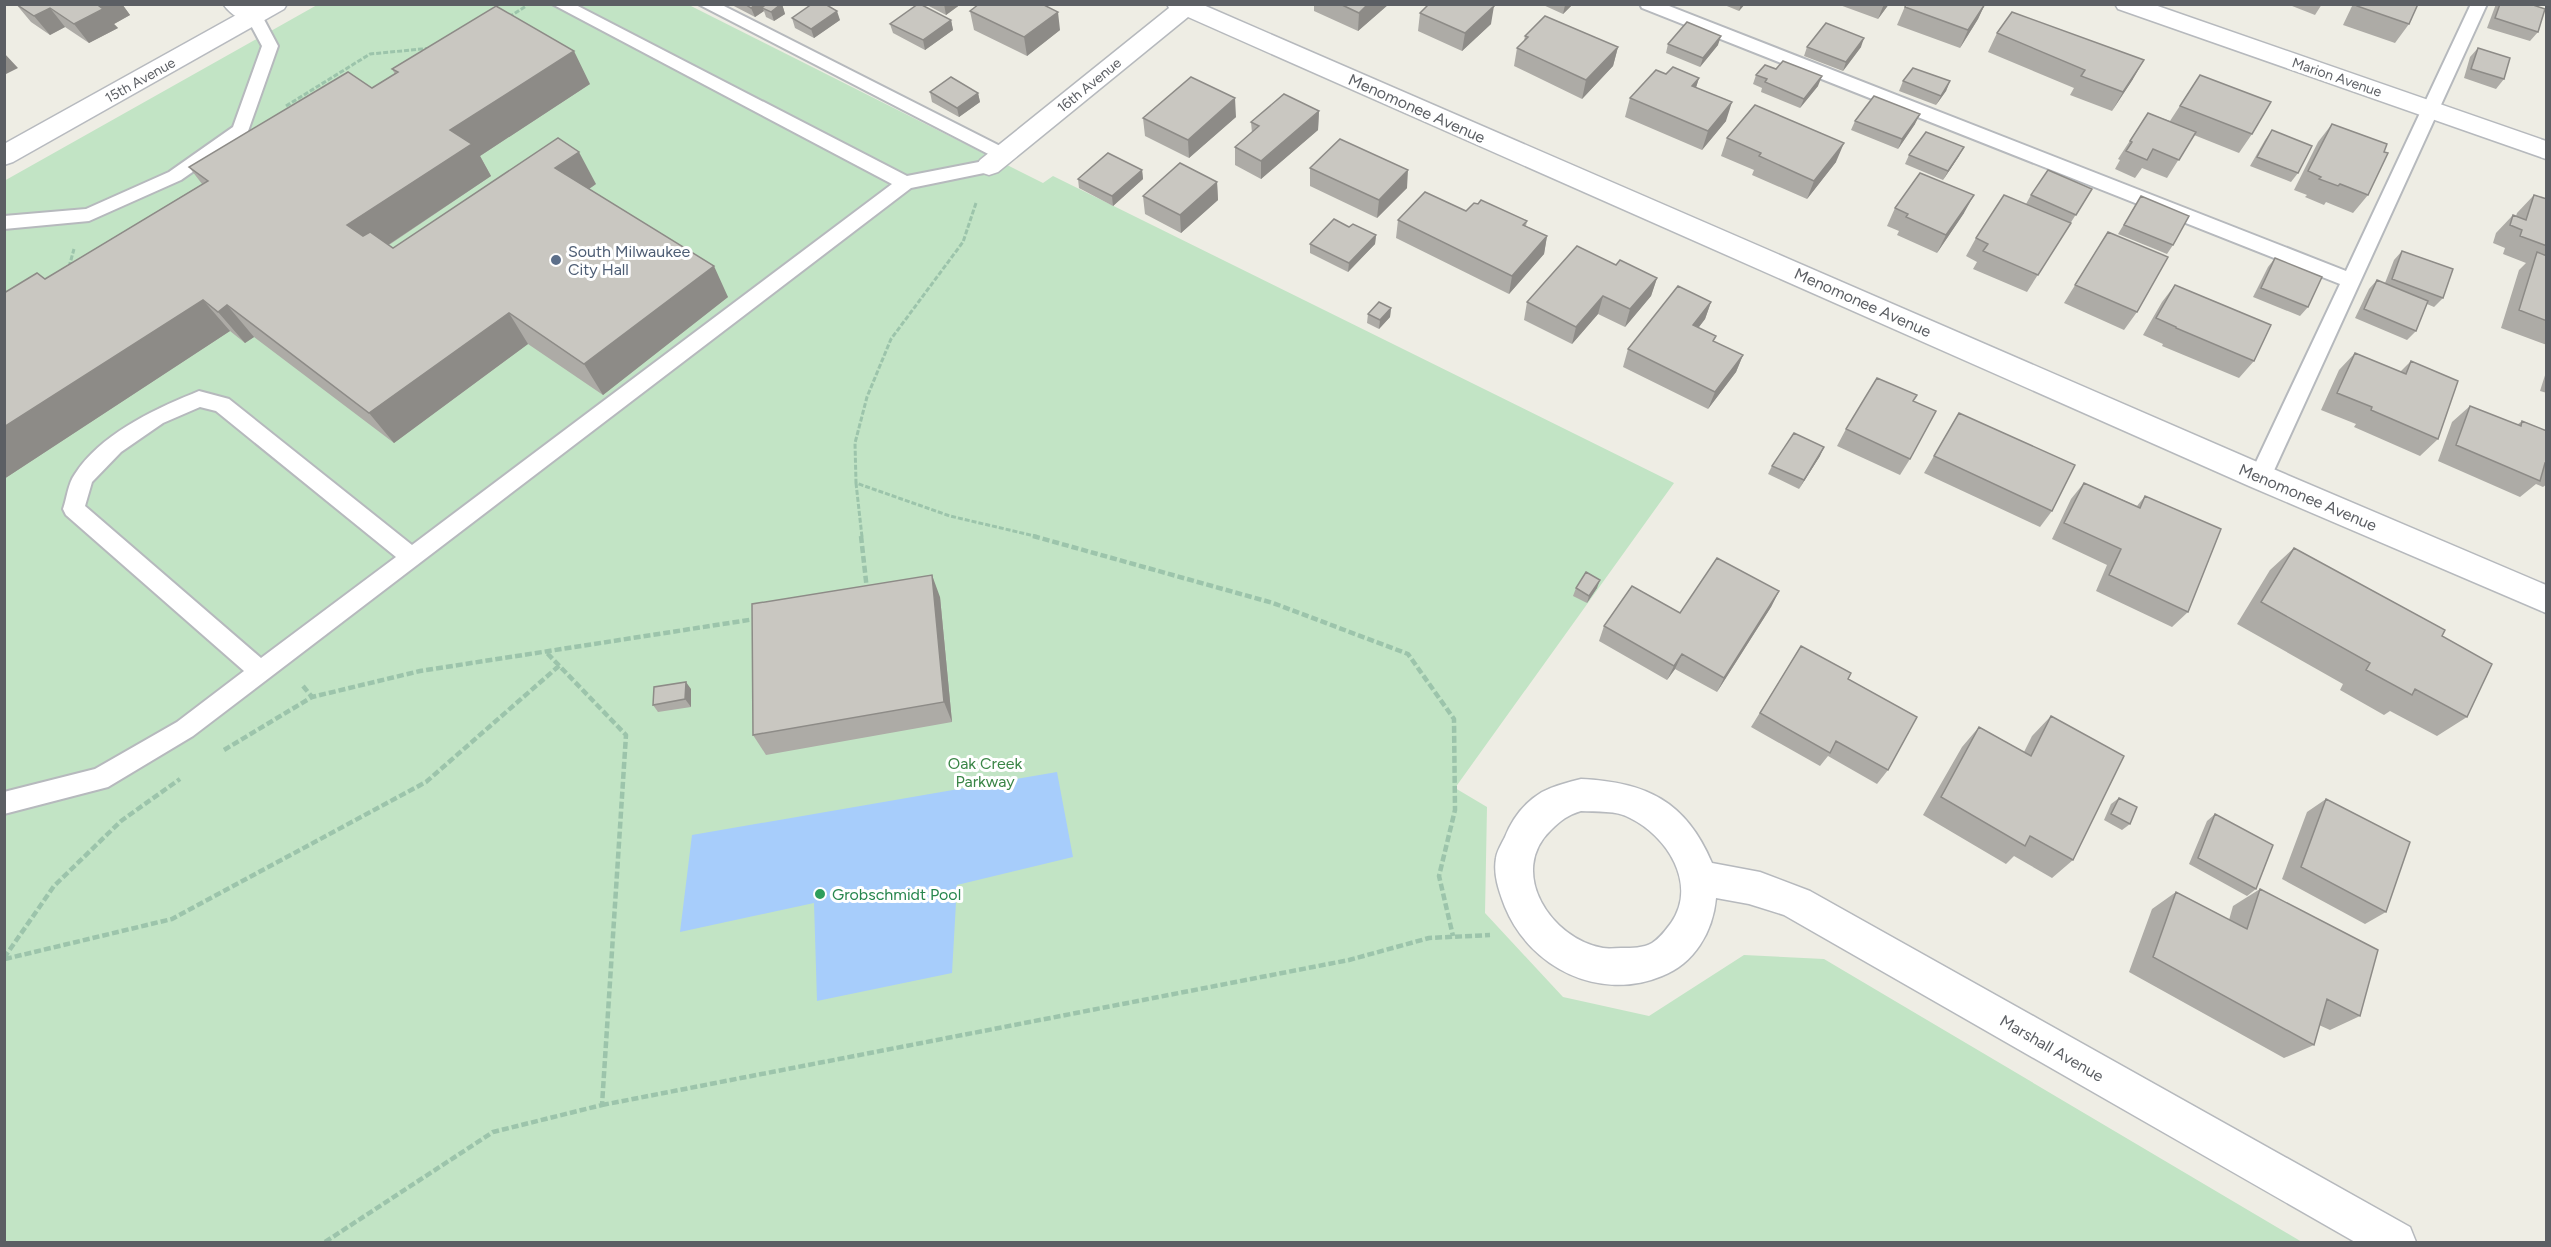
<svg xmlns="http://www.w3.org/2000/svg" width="2551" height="1247" font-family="Figtree,sans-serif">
<rect width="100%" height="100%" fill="#eeede4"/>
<!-- green -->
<path fill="#c2e4c5" d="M 317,5 L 689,5 L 1043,183 L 1053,176 L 1674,483 L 1455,788 L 1487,807 L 1485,913 L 1563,997 L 1649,1016 L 1744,955 L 1824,959 L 2302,1242 L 5,1242 L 4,181 Z"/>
<!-- water -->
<path fill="#a7cdfb" d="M 1057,772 L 1073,857 L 957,885 L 952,973 L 817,1001 L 814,903 L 680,932 L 692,835 Z"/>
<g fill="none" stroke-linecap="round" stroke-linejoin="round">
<!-- lane casing -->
<g stroke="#b6b9bd" stroke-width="4">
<path id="lane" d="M 552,4 L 574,4 L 907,176 L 989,160 L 995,162 L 998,166 L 995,170 L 989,172 L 911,188 L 193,736 L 108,787 L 4,814 L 4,792 L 95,769 L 177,722 L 244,671 L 66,515 L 63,509 C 67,498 68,483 75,474 C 99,436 152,410 192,394 L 199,391 L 229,399 L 412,545 L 892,184 ZM 200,407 L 216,411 L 396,557 L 261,658 L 85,506 L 92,482 L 121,452 L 163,423 Z
M 698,4 L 720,4 L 1010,151 L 1013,155 L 1010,159 L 998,159 Z
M 1640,4 L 1664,4 L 2346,271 L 2471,4 L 2487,4 L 2271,477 L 2267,483 L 2260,485 L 2253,483 L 2249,477 L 2340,284 L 1642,8 Z
M 254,11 L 260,12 L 278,46 L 247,134 L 181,180 L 89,221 L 4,229 L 4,216 L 86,209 L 169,172 L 233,127 L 262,46 L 246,16 L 248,12 Z"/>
</g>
<!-- street casing -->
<g stroke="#b6b9bd" stroke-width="3">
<path id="street" d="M 223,4 L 253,4 L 266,16 L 263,21 C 248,25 232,17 223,4 Z
M 1167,4 L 1201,4 L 2271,468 L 2546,585 L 2546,613 L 2249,486 L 1188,17 L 998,172 L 989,175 L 980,172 L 976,166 L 980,160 L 1169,8 Z
M 2115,4 L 2152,4 L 2546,141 L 2546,159 L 2118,9 Z
M 1581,779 C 1646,782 1686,801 1712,863 L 1760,872 L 1810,891 L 2410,1227 L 2416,1242 L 2355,1242 L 1784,915 L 1749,904 L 1716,898 C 1713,932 1694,964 1662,976 C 1600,1002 1530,968 1505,907 C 1499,891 1493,875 1496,858 C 1497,851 1502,843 1505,837 C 1512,819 1525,802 1542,792 C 1554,786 1568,782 1581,779 ZM 1581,811 C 1596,812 1617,810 1630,818 C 1667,836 1698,884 1671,923 C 1665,931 1660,938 1652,943 C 1643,948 1632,948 1621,948 C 1615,948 1609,949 1603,948 C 1551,939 1507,872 1551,830 C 1561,820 1568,815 1581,811 Z"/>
</g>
<!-- secondary casing -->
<g stroke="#b7babf" stroke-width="3">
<path id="secondary" d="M 256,4 L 287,4 L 284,9 L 13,162 L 4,165 L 4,144 Z"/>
</g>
<!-- path-far1 -->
<path stroke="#9cc4ab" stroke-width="3" stroke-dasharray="5 2" stroke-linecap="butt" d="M 509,17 L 526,6
M 286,106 L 370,54 L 432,48
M 976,203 L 963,242 L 891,339 L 867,397 L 855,443 L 856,483 L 950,516 L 1039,537
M 69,267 L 74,249
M 856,483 L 862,537"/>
<!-- path -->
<path stroke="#9cc4ab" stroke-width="4.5" stroke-dasharray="7 3" stroke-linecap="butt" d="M 861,536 L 867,590
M 1033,536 L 1273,603 L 1408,654 L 1454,719 L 1455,810 L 1439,876 L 1453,936
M 303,686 L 312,697
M 224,750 L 312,697 L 420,671 L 755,619
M 4,958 L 54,886 L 121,821 L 180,779
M 5,959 L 172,919 L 426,782 L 560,665
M 602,1105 L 1349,960 L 1429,938 L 1490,935
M 325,1242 L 493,1132 L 602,1105 L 626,735 L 547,653"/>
<!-- lane -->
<use href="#lane" fill="#fff" fill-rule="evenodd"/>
<!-- street -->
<use href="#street" fill="#fff" fill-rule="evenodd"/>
<!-- secondary -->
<use href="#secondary" fill="#fff" fill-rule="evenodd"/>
</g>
<!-- wall -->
<path fill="#adaba6" d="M 16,4 L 122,4 L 130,15 L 114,24 L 118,28 L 89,43 L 65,27 L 50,35 L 31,22 Z
M 730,4 L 782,4 L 785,14 L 774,21 L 766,17 L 764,11 L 755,17 Z
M 925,4 L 961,4 L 946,15 Z
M 1314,4 L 1389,4 L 1358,31 L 1314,11 Z
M 1541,4 L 1573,4 L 1563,14 Z
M 1722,4 L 1745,4 L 1739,11 Z
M 1837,4 L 1889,4 L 1878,19 Z
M 1906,4 L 1985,4 L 1978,19 L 1960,48 L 1897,25 Z
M 2287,4 L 2322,4 L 2315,15 Z
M 2353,4 L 2418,4 L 2409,24 L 2395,43 L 2343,25 Z
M 2496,4 L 2530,4 L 2538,32 L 2530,41 L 2487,28 Z
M 970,11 L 1060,30 L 1027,56 L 974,30 Z
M 1420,13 L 1491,24 L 1462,51 L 1418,31 Z
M 792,18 L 840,20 L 814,38 L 795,28 Z
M 951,20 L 953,30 L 925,50 L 893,33 L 890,24 Z
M 1997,33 L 2133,79 L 2112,111 L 2070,95 L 2074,88 L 1988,52 Z
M 1525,36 L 1618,47 L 1613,66 L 1582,99 L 1514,66 L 1517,48 L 1524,41 Z
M 1668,44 L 1718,45 L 1700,67 L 1666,53 Z
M 1807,47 L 1861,47 L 1843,71 L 1804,56 Z
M 2478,48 L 2504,79 L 2496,89 L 2464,78 L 2470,57 Z
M 392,69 L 590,84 L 480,156 L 491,176 L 389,245 L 393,248 L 596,184 L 589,189 L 728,297 L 603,395 L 528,344 L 394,443 L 254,337 L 245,343 L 230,331 L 4,479 L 4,293 L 45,279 L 202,184 L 189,167 L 372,88 L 395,74 Z
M 1776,69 L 1818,86 L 1800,108 L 1761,92 L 1762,88 L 1753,84 L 1756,75 Z
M 1666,74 L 1699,78 L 1696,87 L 1726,121 L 1702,150 L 1625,117 L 1630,98 Z
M 2200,75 L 2252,134 L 2239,153 L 2194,135 L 2167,178 L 2142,168 L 2135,178 L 2115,169 L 2120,160 L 2118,159 L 2148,113 L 2170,121 Z
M 1903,81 L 1950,81 L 1946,91 L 1936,105 L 1899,91 Z
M 930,92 L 978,93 L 980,102 L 959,117 L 932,102 Z
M 1319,111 L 1318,130 L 1261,179 L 1235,165 L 1235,147 L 1252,133 L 1251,122 Z
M 1236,117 L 1189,158 L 1145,136 L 1143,118 Z
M 1855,121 L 1915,124 L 1898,149 L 1851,130 Z
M 2332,124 L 2384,152 L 2368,195 L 2353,213 L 2326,202 L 2324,205 L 2305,197 L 2307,195 L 2294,190 L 2318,142 Z
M 2272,130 L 2298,173 L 2291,182 L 2250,166 L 2265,140 Z
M 1727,138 L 1836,162 L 1807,199 L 1752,175 L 1754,170 L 1721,156 Z
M 1909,155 L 1959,156 L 1943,180 L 1905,164 Z
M 1310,168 L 1407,188 L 1377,218 L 1310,186 Z
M 1142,170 L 1143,179 L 1113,206 L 1079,188 L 1078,179 Z
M 1217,182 L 1218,200 L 1181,233 L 1145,214 L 1143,196 Z
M 2092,189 L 2027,292 L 1973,269 L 1977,262 L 1966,256 L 1976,238 L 2026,204 L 2031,195 Z
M 2534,195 L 2547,199 L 2547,345 L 2501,328 L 2519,270 L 2526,263 L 2503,254 L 2505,248 L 2493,243 L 2496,233 L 2513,215 L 2516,216 L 2517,213 Z
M 2141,196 L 2173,245 L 2167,254 L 2118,234 Z
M 1895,208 L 1964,213 L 1937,253 L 1897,235 L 1899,231 L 1887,226 Z
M 1466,211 L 1527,221 L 1526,226 L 1547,236 L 1544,254 L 1509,294 L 1396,238 L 1398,220 Z
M 1349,227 L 1376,235 L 1375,244 L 1348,272 L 1310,253 L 1310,244 Z
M 2108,232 L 2137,312 L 2124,330 L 2064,303 Z
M 2402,251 L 2443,298 L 2434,307 L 2427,304 L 2416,331 L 2407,340 L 2355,318 L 2369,289 L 2377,280 L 2385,283 L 2394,260 Z
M 2275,258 L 2308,307 L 2300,316 L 2253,297 L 2268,267 Z
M 1616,265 L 1657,278 L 1651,296 L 1625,327 L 1598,314 L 1572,344 L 1524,320 L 1527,302 Z
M 2175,285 L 2254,361 L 2239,378 L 2162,346 L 2163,344 L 2143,335 L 2162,302 Z
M 1711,302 L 1705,319 L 1698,328 L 1714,342 L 1743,355 L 1736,372 L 1708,409 L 1623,367 L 1628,349 Z
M 1391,308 L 1390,317 L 1379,329 L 1367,323 L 1368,314 Z
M 2355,353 L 2400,372 L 2411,361 L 2438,439 L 2420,456 L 2354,427 L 2356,424 L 2321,410 L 2339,370 Z
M 2547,369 L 2547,393 L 2540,391 Z
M 1913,401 L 1910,459 L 1900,475 L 1837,446 L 1846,429 Z
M 2470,406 L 2517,425 L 2522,421 L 2547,431 L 2547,484 L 2543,487 L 2536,484 L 2520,497 L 2438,461 L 2452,422 Z
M 1959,413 L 2052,511 L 2040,527 L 1924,473 Z
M 1820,456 L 1799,489 L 1768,474 L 1772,466 Z
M 2084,483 L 2137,506 L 2145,496 L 2188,612 L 2172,627 L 2096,591 L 2107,565 L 2052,539 L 2071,499 Z
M 2294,548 L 2442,636 L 2467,717 L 2437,736 L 2390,711 L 2384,715 L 2340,690 L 2343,684 L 2237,624 L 2270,570 Z
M 1576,588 L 1597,588 L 1587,603 L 1573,596 Z
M 1779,591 L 1771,607 L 1717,692 L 1675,669 L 1667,680 L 1599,641 L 1604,626 L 1680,613 Z
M 940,597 L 952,722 L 766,755 L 753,735 Z
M 1801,646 L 1848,679 L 1888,770 L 1877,784 L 1828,756 L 1820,766 L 1751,727 Z
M 691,689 L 691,707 L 658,712 L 653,705 Z
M 2051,716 L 2073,860 L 2052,878 L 2014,856 L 2006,864 L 1923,815 L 1962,747 L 1979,727 L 2024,752 L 2032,736 Z
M 2119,798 L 2130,824 L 2122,830 L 2104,820 L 2111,804 Z
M 2326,799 L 2386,912 L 2365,924 L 2282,879 L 2307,812 Z
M 2215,814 L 2256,889 L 2247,896 L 2189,864 L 2207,821 Z
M 2260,889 L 2360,1016 L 2330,1030 L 2319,1025 L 2314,1045 L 2284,1058 L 2129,972 L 2152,909 L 2176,892 L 2229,920 L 2233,906 Z"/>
<!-- shaded-wall -->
<path fill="#8d8b87" d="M 101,4 L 122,4 L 130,15 L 114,24 L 118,28 L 89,43 L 74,24 Z
M 756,4 L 773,4 L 762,8 L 764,11 L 755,17 L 751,8 Z
M 782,4 L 785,14 L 774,21 L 771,12 Z
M 944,4 L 961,4 L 946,15 Z
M 1368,4 L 1389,4 L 1358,31 L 1359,13 Z
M 1573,4 L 1563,14 L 1565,5 Z
M 1741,4 L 1745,4 L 1739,11 Z
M 1884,4 L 1889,4 L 1878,19 Z
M 1985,4 L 1978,19 L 1960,48 L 1968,30 Z
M 1494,6 L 1491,24 L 1462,51 L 1465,33 Z
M 50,8 L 65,27 L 50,35 L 34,16 Z
M 837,11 L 840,20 L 814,38 L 811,29 Z
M 1058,12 L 1060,30 L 1027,56 L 1024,37 Z
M 951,20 L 953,30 L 925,50 L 923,40 Z
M 1721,36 L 1718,45 L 1700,67 L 1703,58 Z
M 1864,38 L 1861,47 L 1843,71 L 1846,62 Z
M 1618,47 L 1613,66 L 1582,99 L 1586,80 Z
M 574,51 L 590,84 L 480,156 L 491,176 L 370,257 L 347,225 L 450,130 Z
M 4,53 L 18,68 L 4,75 Z
M 2144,60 L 2133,79 L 2112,111 L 2123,92 Z
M 1822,76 L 1818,86 L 1800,108 L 1804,99 Z
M 1699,78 L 1693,97 L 1692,86 Z
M 1950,81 L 1946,91 L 1936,105 L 1941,96 Z
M 978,93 L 980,102 L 959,117 L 957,108 Z
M 1235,98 L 1236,117 L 1189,158 L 1188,140 Z
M 1732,102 L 1726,121 L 1702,150 L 1708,131 Z
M 1319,111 L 1318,130 L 1261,179 L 1261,161 Z
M 1920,114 L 1915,124 L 1898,149 L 1902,139 Z
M 1844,143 L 1836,162 L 1807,199 L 1814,181 Z
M 1964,147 L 1959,156 L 1943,180 L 1948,171 Z
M 579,152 L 596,184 L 573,200 L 555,168 Z
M 1142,170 L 1143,179 L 1113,206 L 1112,196 Z
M 1408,170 L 1407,188 L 1377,218 L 1379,200 Z
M 1217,182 L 1218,200 L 1181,233 L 1180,215 Z
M 1974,195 L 1964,213 L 1937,253 L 1946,235 Z
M 1376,235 L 1375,244 L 1348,272 L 1349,263 Z
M 1547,236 L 1544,254 L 1509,294 L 1512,276 Z
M 714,266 L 728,297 L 603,395 L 584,364 Z
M 1657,278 L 1651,296 L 1625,327 L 1630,309 Z
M 1603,296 L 1598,314 L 1572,344 L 1576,327 Z
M 203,300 L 230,331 L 4,479 L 4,427 Z
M 1711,302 L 1705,319 L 1687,343 L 1693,325 Z
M 227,305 L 254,337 L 245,343 L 218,312 Z
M 1391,308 L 1390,317 L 1379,329 L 1380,320 Z
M 509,313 L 528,344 L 394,443 L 369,413 Z
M 1743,355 L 1736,372 L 1708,409 L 1715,392 Z
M 1824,447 L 1820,456 L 1799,489 L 1804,480 Z
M 932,575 L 940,597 L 952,722 L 944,702 Z
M 1600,580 L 1597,588 L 1587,603 L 1589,596 Z
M 1779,591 L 1771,607 L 1717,692 L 1724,678 Z
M 1682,654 L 1675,669 L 1667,680 L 1674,666 Z
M 686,682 L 691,689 L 691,707 L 685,699 Z"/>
<!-- building -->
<path fill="#c9c7c1" stroke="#8d8b87" stroke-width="1.5" d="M 16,4 L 101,4 L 99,6 L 103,9 L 74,24 L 50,8 L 34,16 Z
M 745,4 L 756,4 L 751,8 Z
M 766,4 L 781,4 L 771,12 L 762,8 Z
M 812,4 L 825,4 L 837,11 L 811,29 L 792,18 Z
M 918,4 L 920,4 L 951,20 L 923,40 L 890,24 Z
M 979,4 L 1042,4 L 1058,12 L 1024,37 L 970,11 Z
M 1340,4 L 1368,4 L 1359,13 Z
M 1429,4 L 1491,4 L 1494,6 L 1465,33 L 1420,13 Z
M 1906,4 L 1985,4 L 1968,30 L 1905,7 Z
M 2357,4 L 2418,4 L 2409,24 L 2357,6 Z
M 2500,4 L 2530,4 L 2545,9 L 2538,32 L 2495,18 Z
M 496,6 L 574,51 L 450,130 L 472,144 L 347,225 L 363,236 L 370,232 L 393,248 L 558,138 L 579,152 L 555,168 L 714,266 L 584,364 L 509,313 L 369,413 L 227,305 L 218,312 L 203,300 L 4,427 L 4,293 L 37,273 L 45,279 L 208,181 L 189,167 L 348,72 L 372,88 L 398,72 L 392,69 Z
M 2012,12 L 2144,60 L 2123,92 L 2081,76 L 2085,70 L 1997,33 Z
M 1545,16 L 1618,47 L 1586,80 L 1517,48 L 1528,37 L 1525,36 Z
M 1687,22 L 1721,36 L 1703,58 L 1668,44 Z
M 1826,23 L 1864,38 L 1846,62 L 1807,47 Z
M 2478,48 L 2510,58 L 2504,79 L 2471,69 Z
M 1783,61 L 1822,76 L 1804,99 L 1765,82 L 1767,79 L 1756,75 L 1765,65 L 1776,69 Z
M 1673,67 L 1699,78 L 1692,86 L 1732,102 L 1708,131 L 1630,98 L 1656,70 L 1666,74 Z
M 1913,68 L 1950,81 L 1941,96 L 1903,81 Z
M 2200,75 L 2271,102 L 2252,134 L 2180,106 Z
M 951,77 L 978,93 L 957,108 L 930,92 Z
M 1191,77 L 1235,98 L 1188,140 L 1143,118 Z
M 1284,94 L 1319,111 L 1261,161 L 1235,147 L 1259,126 L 1251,122 Z
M 1874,96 L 1920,114 L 1902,139 L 1855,121 Z
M 1755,105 L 1844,143 L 1814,181 L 1759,156 L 1761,153 L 1727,138 Z
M 2148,113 L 2196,132 L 2179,160 L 2153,149 L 2147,160 L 2126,151 L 2132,142 L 2130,141 Z
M 2332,124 L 2387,144 L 2384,152 L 2388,153 L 2368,195 L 2340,184 L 2338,186 L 2319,179 L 2321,177 L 2308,171 Z
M 2272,130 L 2312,146 L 2298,173 L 2257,157 Z
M 1926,132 L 1964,147 L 1948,171 L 1909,155 Z
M 1340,139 L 1408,170 L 1379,200 L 1310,168 Z
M 1108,153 L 1142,170 L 1112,196 L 1078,179 Z
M 1180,163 L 1217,182 L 1180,215 L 1143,196 Z
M 2048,170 L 2092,189 L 2076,215 L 2031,195 Z
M 1920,173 L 1974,195 L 1946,235 L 1906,217 L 1908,214 L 1895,208 Z
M 1425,192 L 1466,211 L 1474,203 L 1478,204 L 1481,200 L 1527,221 L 1523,225 L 1547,236 L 1512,276 L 1398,220 Z
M 2004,195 L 2071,223 L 2038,275 L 1983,251 L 1988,244 L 1976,238 Z
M 2534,195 L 2547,199 L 2547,246 L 2520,236 L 2522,230 L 2510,225 L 2513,215 L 2526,220 Z
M 2141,196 L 2189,216 L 2173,245 L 2124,225 Z
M 1334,219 L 1349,227 L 1353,224 L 1376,235 L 1349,263 L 1310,244 Z
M 2108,232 L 2168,257 L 2137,312 L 2075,285 Z
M 1577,246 L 1616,265 L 1620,260 L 1657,278 L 1630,309 L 1603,296 L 1576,327 L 1527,302 Z
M 2402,251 L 2453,269 L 2443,298 L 2392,279 Z
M 2537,252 L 2547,256 L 2547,321 L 2519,310 Z
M 2275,258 L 2322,277 L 2308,307 L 2261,288 Z
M 2377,280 L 2428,301 L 2416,331 L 2364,309 Z
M 2175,285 L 2271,325 L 2254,361 L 2176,328 L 2176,327 L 2156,318 Z
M 1678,286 L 1711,302 L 1693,325 L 1716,336 L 1713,341 L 1743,355 L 1715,392 L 1628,349 Z
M 1379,302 L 1391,308 L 1380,320 L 1368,314 Z
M 2355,353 L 2406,374 L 2411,361 L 2458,381 L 2438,439 L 2371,410 L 2372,407 L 2337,393 Z
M 1877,378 L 1917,395 L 1913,401 L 1936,411 L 1910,459 L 1846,429 Z
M 2470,406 L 2521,426 L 2522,421 L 2547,431 L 2547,464 L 2545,463 L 2540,481 L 2456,445 Z
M 1959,413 L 2075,465 L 2052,511 L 1934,456 Z
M 1794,433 L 1824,447 L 1804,480 L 1772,466 Z
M 2084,483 L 2140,508 L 2145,496 L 2221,529 L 2188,612 L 2109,575 L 2121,549 L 2064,523 Z
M 2294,548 L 2445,630 L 2442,636 L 2492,664 L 2467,717 L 2415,689 L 2412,695 L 2366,670 L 2370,663 L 2261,602 Z
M 1717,558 L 1779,591 L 1724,678 L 1682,654 L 1674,666 L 1604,626 L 1632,586 L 1680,613 Z
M 1586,572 L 1600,580 L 1589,596 L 1576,588 Z
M 932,575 L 944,702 L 753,735 L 752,604 Z
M 1801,646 L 1851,673 L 1848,679 L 1917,717 L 1888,770 L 1836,741 L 1830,753 L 1760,713 Z
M 686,682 L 685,699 L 653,705 L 654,687 Z
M 2051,716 L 2124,756 L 2073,860 L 2030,836 L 2025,846 L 1941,797 L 1979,727 L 2031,756 Z
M 2119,798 L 2137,807 L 2130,824 L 2111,814 Z
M 2326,799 L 2410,842 L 2386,912 L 2301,867 Z
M 2215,814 L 2273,845 L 2256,889 L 2198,858 Z
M 2260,889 L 2378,950 L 2360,1016 L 2327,999 L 2314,1045 L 2153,957 L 2176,892 L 2247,929 Z"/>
<!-- markers -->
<circle fill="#5c6f8a" stroke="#fff" stroke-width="2" cx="556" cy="260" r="6"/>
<circle fill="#2e9e5b" stroke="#fff" stroke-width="2" cx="820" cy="894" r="6"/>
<g text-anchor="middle" stroke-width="6" stroke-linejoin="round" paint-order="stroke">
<!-- far-street labels -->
<g font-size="14" fill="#5c5f64" stroke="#fff">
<text transform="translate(2337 77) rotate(19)" y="5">Marion Avenue</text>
<text transform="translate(140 80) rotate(-29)" y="5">15th Avenue</text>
<text transform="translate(1089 85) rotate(-39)" y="5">16th Avenue</text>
</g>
<!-- street labels -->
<g font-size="16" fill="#5c5f64" stroke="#fff">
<text transform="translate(1417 108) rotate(24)" y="6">Menomonee Avenue</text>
<text transform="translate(1863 302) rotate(24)" y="6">Menomonee Avenue</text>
<text transform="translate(2308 497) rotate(23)" y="6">Menomonee Avenue</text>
<text transform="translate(2052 1048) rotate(30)" y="6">Marshall Avenue</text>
</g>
<!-- service labels -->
<g font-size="16" fill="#4e5e75" stroke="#fff" text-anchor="start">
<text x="568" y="257">South Milwaukee<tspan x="568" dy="18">City Hall</tspan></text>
</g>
<!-- park labels -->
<g font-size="16" fill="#3a8546" stroke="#fff">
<text x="985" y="769">Oak Creek<tspan x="985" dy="18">Parkway</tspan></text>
</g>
<!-- leisure labels -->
<g font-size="16" fill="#27864d" stroke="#fff" text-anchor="start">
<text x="832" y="900">Grobschmidt Pool</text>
</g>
</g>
<!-- border -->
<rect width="2551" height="1247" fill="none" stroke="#5c5f64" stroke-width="12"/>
</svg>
